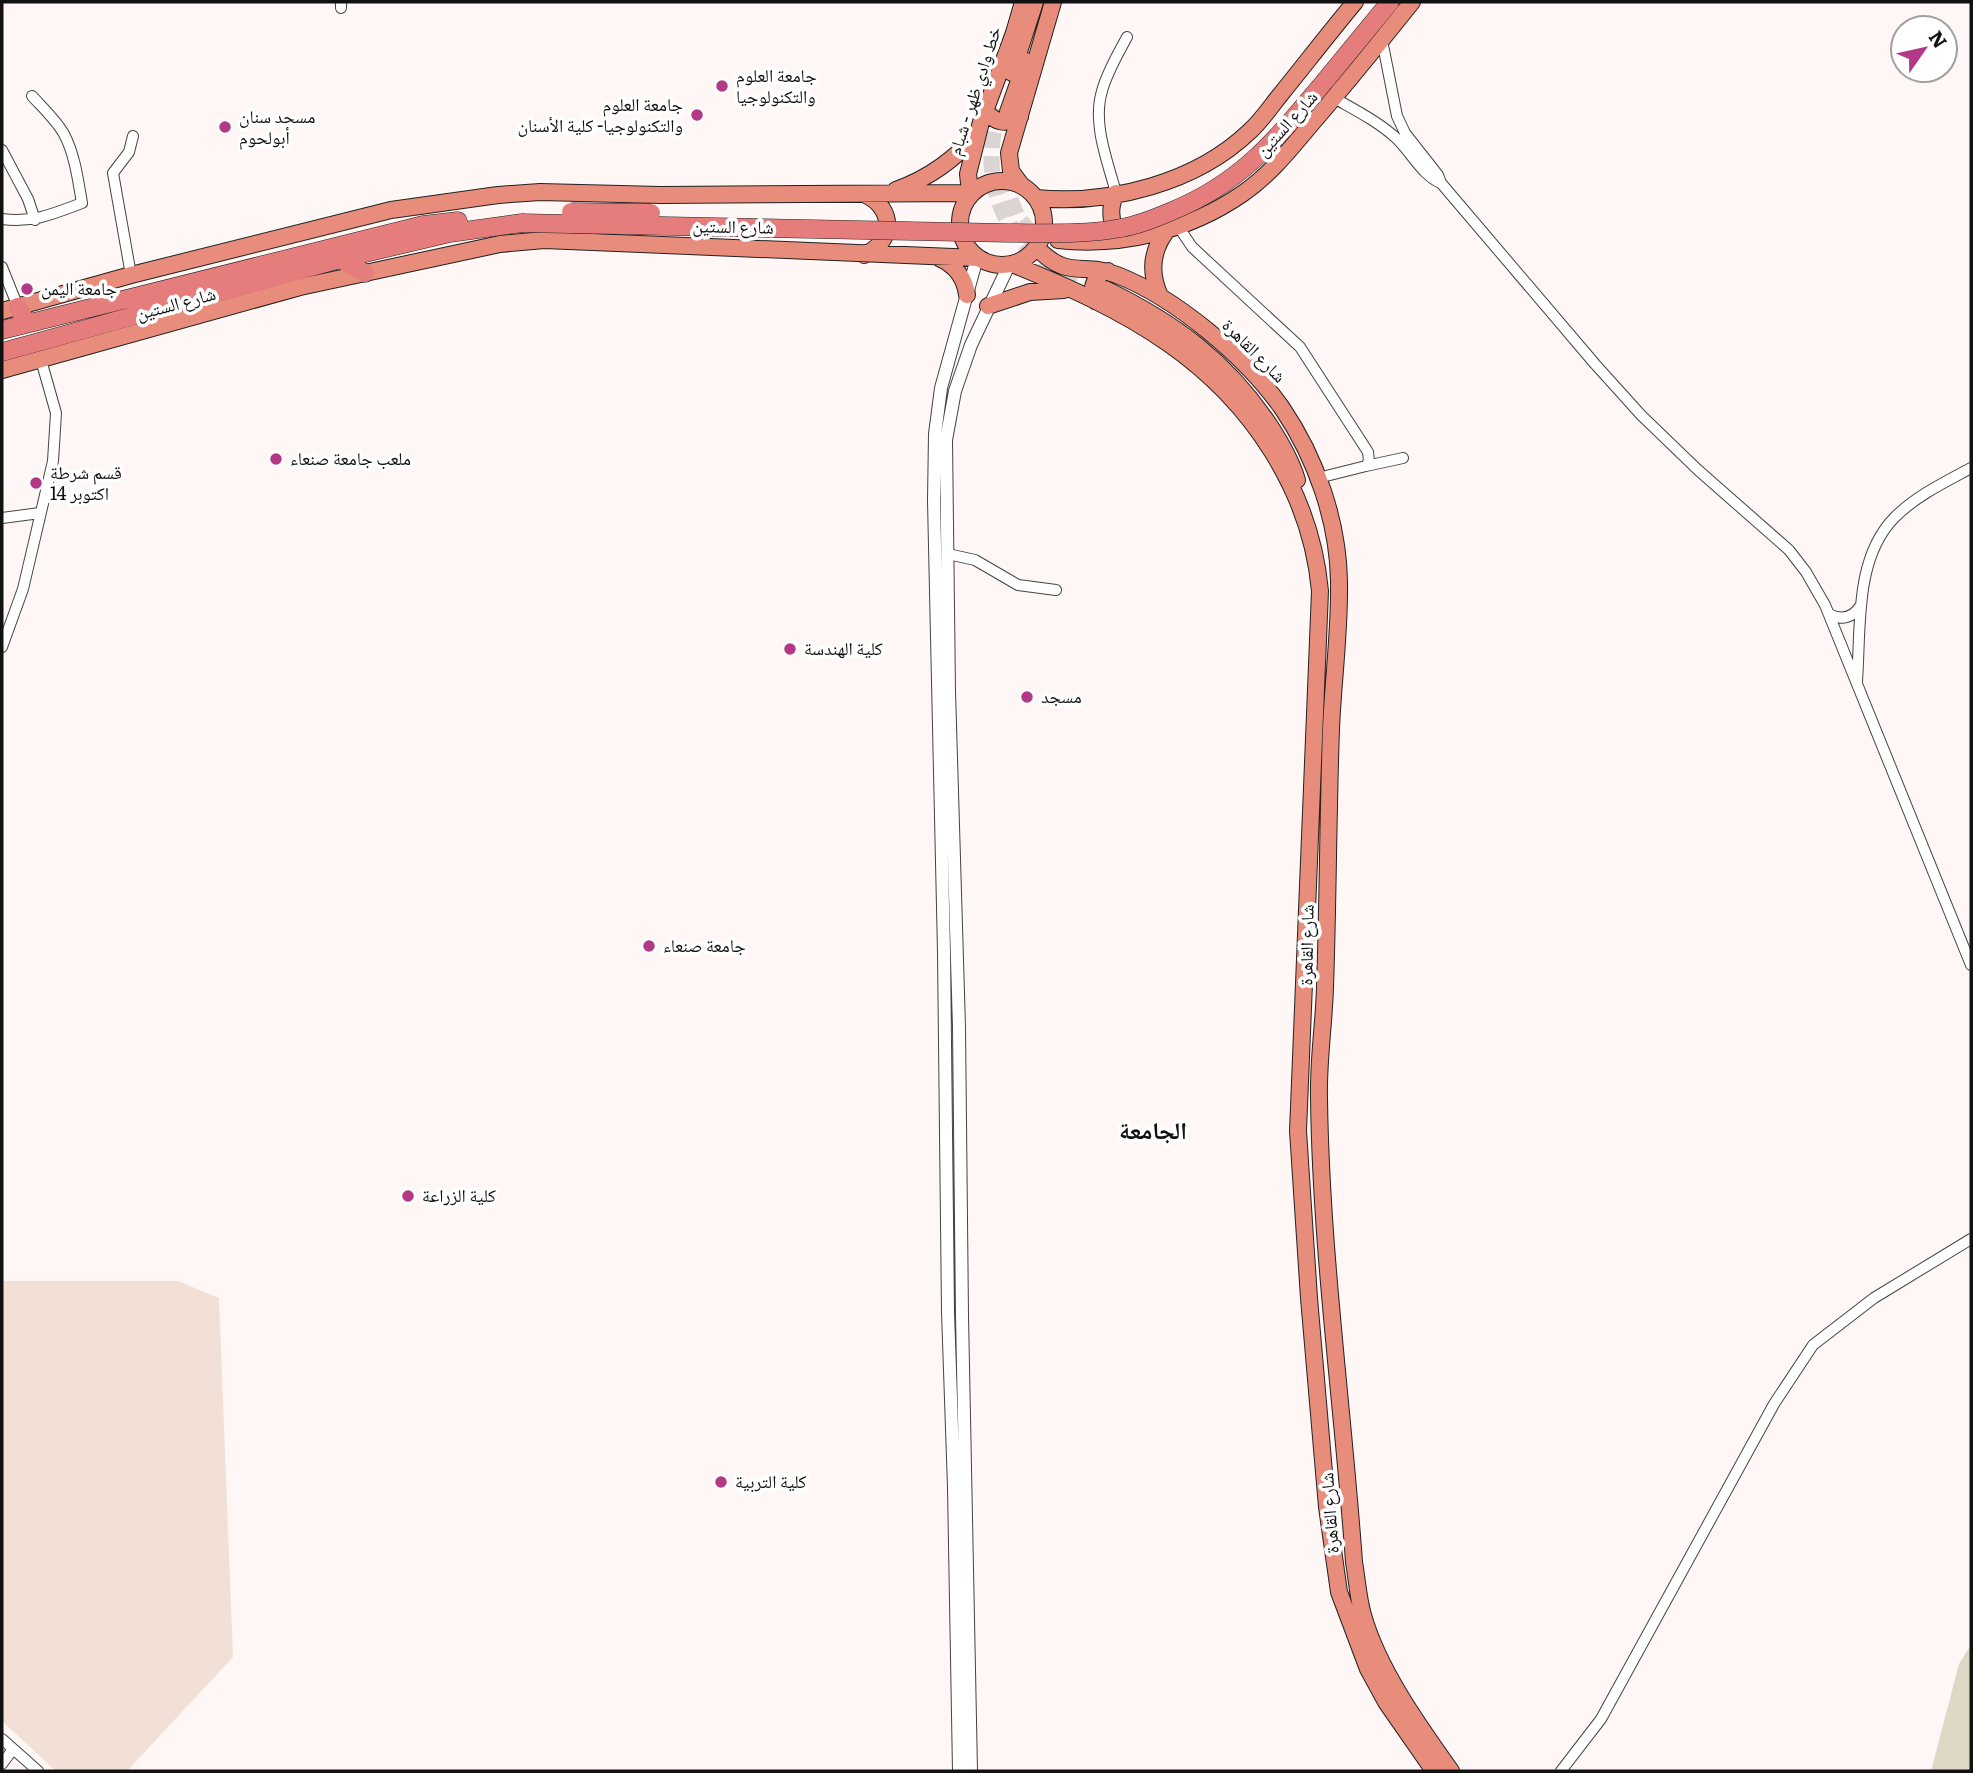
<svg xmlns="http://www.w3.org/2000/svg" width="1973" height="1773" font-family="Literata,'Noto Naskh Arabic',serif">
<rect width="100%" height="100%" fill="#fef7f5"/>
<!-- farmland -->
<path fill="#f2e0d7" d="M 2,1281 L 178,1281 L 219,1298 L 233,1657 L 127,1771 L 56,1771 L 2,1721 Z"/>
<!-- cemetery -->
<path fill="#dfd8c7" d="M 1971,1645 L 1971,1771 L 1931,1771 L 1959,1664 Z"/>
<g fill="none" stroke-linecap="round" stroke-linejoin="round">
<!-- primary-tunnel -->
<path stroke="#dad4d3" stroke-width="16" stroke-dasharray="16 8" stroke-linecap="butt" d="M 1000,109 C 980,165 995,228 1046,263 C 1064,275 1085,282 1105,289
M 1002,177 L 1017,216 L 1036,240"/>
<!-- minor casing -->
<g stroke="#444" stroke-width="12">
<path id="minor" d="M 341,8 L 341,2
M 1382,40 L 1397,116 L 1405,133 L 1438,175 L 1441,183 L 1595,364 L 1641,415 L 1698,470 L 1789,550 L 1806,572 L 1825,605 L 1971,965
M 1334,98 C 1355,110 1377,121 1395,137 C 1410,150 1422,176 1441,183
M 2,150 L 28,199 L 35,220
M 1116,193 C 1108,162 1092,124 1102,91 C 1107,72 1118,54 1127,37
M 2,219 C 33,223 53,214 82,203 C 78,180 75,155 64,134 C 56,120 43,108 32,96
M 1178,226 L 1192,247 L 1300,347 L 1368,452 L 1369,461 L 1366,466 L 1318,478
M 2,267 L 18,307
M 131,275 L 113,173 L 129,152 L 133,136
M 1366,466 L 1403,458
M 2,518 L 40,513
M 948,554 L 975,560 L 1018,585 L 1056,590
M 1829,614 C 1842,621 1853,618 1861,605
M 2,647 L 23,589 L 53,461 L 56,413 L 41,360
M 1857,681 C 1861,628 1854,558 1895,517 C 1916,496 1945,482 1971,468
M 2,1739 L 38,1771
M 2,1764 L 13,1749
M 1561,1771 L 1601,1719 L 1774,1404 L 1813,1345 L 1874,1298 L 1971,1239"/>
</g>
<!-- tertiary casing -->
<g stroke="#444" stroke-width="14">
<path id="tertiary" d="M 959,1771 L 954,1487 L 948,1312 L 944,952 L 934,501 L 935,434 L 941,388 L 977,258
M 971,1771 L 962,1316 L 959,1027 L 949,691 L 946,440 L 955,391 L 971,345 L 1009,265"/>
</g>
<!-- primary casing -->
<g stroke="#222" stroke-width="18">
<path id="primary" d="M 1012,73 L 1035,2
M 985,111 C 995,123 1007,125 1020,117
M 1008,112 L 1026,61
M960 223a42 42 0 1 1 84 0a42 42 0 1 1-84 0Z
M 1022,186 L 1011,171 L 1009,153 L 1053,2
M 896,190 C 929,178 955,160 977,133
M 974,191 L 969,183 L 968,174 L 981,122 L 1014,33 L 1023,2
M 1116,193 C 1108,210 1110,226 1123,239
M 1036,198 C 1110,205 1196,183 1250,131 C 1262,120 1271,106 1281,94 C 1306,63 1330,32 1355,2
M 1058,240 C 1122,247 1188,231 1242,194 C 1270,175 1291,148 1313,122 C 1347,83 1380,42 1412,2
M 1037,248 C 1069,281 1083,261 1117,275 C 1176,298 1246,357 1282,408 C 1316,458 1338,521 1339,581 C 1340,631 1333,680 1331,729 C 1328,815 1328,901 1325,987 C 1324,1024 1318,1061 1319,1098 C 1321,1253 1343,1407 1354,1562 C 1357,1579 1358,1598 1363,1615 C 1378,1669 1419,1726 1451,1771
M 864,255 C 894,242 895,209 866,195
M 939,258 C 955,265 965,278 967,295
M 1012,264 C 1066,286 1121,310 1169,344 C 1252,402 1311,491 1320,591 L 1298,1131 L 1309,1298 L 1327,1507 L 1339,1592 L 1368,1669 L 1386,1702 L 1434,1771
M 1105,289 C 1174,322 1228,362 1270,426 C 1281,443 1291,460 1297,480
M 1160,296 C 1149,272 1151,250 1168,229
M 1095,301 C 1091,290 1092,281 1102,273 L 1108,271
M 988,306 L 1030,292 L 1064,290
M 2,311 L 131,275 L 391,210 L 498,195 L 540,192 L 661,195 L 971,193
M 2,370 L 300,287 L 500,244 L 544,240 L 977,258"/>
</g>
<!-- trunk casing -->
<g stroke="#222" stroke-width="19">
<path id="trunk" d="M 1325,81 L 1390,2
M 340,259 L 365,273
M 18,307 L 27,323
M 2,330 L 423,225 L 458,221
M 2,352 L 340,259 L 450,233 L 522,223"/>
</g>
<!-- minor -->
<use href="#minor" stroke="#fff" stroke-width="10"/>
<!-- tertiary -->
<use href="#tertiary" stroke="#fff" stroke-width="12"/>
<!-- primary -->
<use href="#primary" stroke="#e88c7b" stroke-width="16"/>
<!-- trunk -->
<use href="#trunk" stroke="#e67d7d" stroke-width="18"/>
<!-- trunk-bridge casing -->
<g stroke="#222" stroke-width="19" stroke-linecap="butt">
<path id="trunk-bridge" d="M 571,212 L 651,213
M 522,223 L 1009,233 C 1046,233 1085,235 1121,228 C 1139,225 1156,218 1172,211 C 1243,182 1277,138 1325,81"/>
</g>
<!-- trunk-bridge -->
<use href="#trunk-bridge" stroke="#e67d7d" stroke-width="18"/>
</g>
<!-- markers -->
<g fill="#b13986" stroke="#fff" stroke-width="2.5">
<circle cx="722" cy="86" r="7"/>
<circle cx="697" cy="115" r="7"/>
<circle cx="225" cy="127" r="7"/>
<circle cx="27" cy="289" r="7"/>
<circle cx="276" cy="459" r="7"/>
<circle cx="36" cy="483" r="7"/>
<circle cx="790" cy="649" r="7"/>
<circle cx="1027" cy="697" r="7"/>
<circle cx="649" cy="946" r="7"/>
<circle cx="408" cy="1196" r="7"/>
<circle cx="721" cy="1482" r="7"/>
</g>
<g text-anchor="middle" stroke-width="7" stroke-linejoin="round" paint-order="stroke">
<!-- poi labels -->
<g font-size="18" fill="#111" stroke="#fff" text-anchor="start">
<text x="736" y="82">جامعة العلوم<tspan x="736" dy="21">والتكنولوجيا</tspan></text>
<text x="683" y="111" text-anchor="end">جامعة العلوم<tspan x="683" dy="21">والتكنولوجيا- كلية الأسنان</tspan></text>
<text x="239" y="123">مسجد سنان<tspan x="239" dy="21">أبولحوم</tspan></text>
<text x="41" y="295">جامعة اليمن</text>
<text x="290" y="465">ملعب جامعة صنعاء</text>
<text x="50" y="479">قسم شرطة<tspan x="50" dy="21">14 اكتوبر</tspan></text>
<text x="804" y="655">كلية الهندسة</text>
<text x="1041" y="703">مسجد</text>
<text x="663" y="952">جامعة صنعاء</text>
<text x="422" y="1202">كلية الزراعة</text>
<text x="735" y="1488">كلية التربية</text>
</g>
<!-- street labels -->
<g font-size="18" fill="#111" stroke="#fff">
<text transform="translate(975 91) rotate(-72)" y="6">خط وادي ظهر - شبام</text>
<text transform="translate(1287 124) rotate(-48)" y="6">شارع الستين</text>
<text transform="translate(733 227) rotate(1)" y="6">شارع الستين</text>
<text transform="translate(176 304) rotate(-15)" y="6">شارع الستين</text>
<text transform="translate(1254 351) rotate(45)" y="6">شارع القاهرة</text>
<text transform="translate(1307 945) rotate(-89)" y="6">شارع القاهرة</text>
<text transform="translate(1330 1513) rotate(-94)" y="6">شارع القاهرة</text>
</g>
<!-- district labels -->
<g font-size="24" font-weight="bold" fill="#111" stroke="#fff">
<text x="1153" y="1139">الجامعة</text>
</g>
</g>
<!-- border -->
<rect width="1973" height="1773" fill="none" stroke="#111111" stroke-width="7"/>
<!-- north arrow -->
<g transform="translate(1924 49) rotate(56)"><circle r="33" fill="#ffffff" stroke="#a0a0a0" stroke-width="2"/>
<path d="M0-5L12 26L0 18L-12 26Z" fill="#b13986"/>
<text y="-10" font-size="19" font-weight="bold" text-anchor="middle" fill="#111111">N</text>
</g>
</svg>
